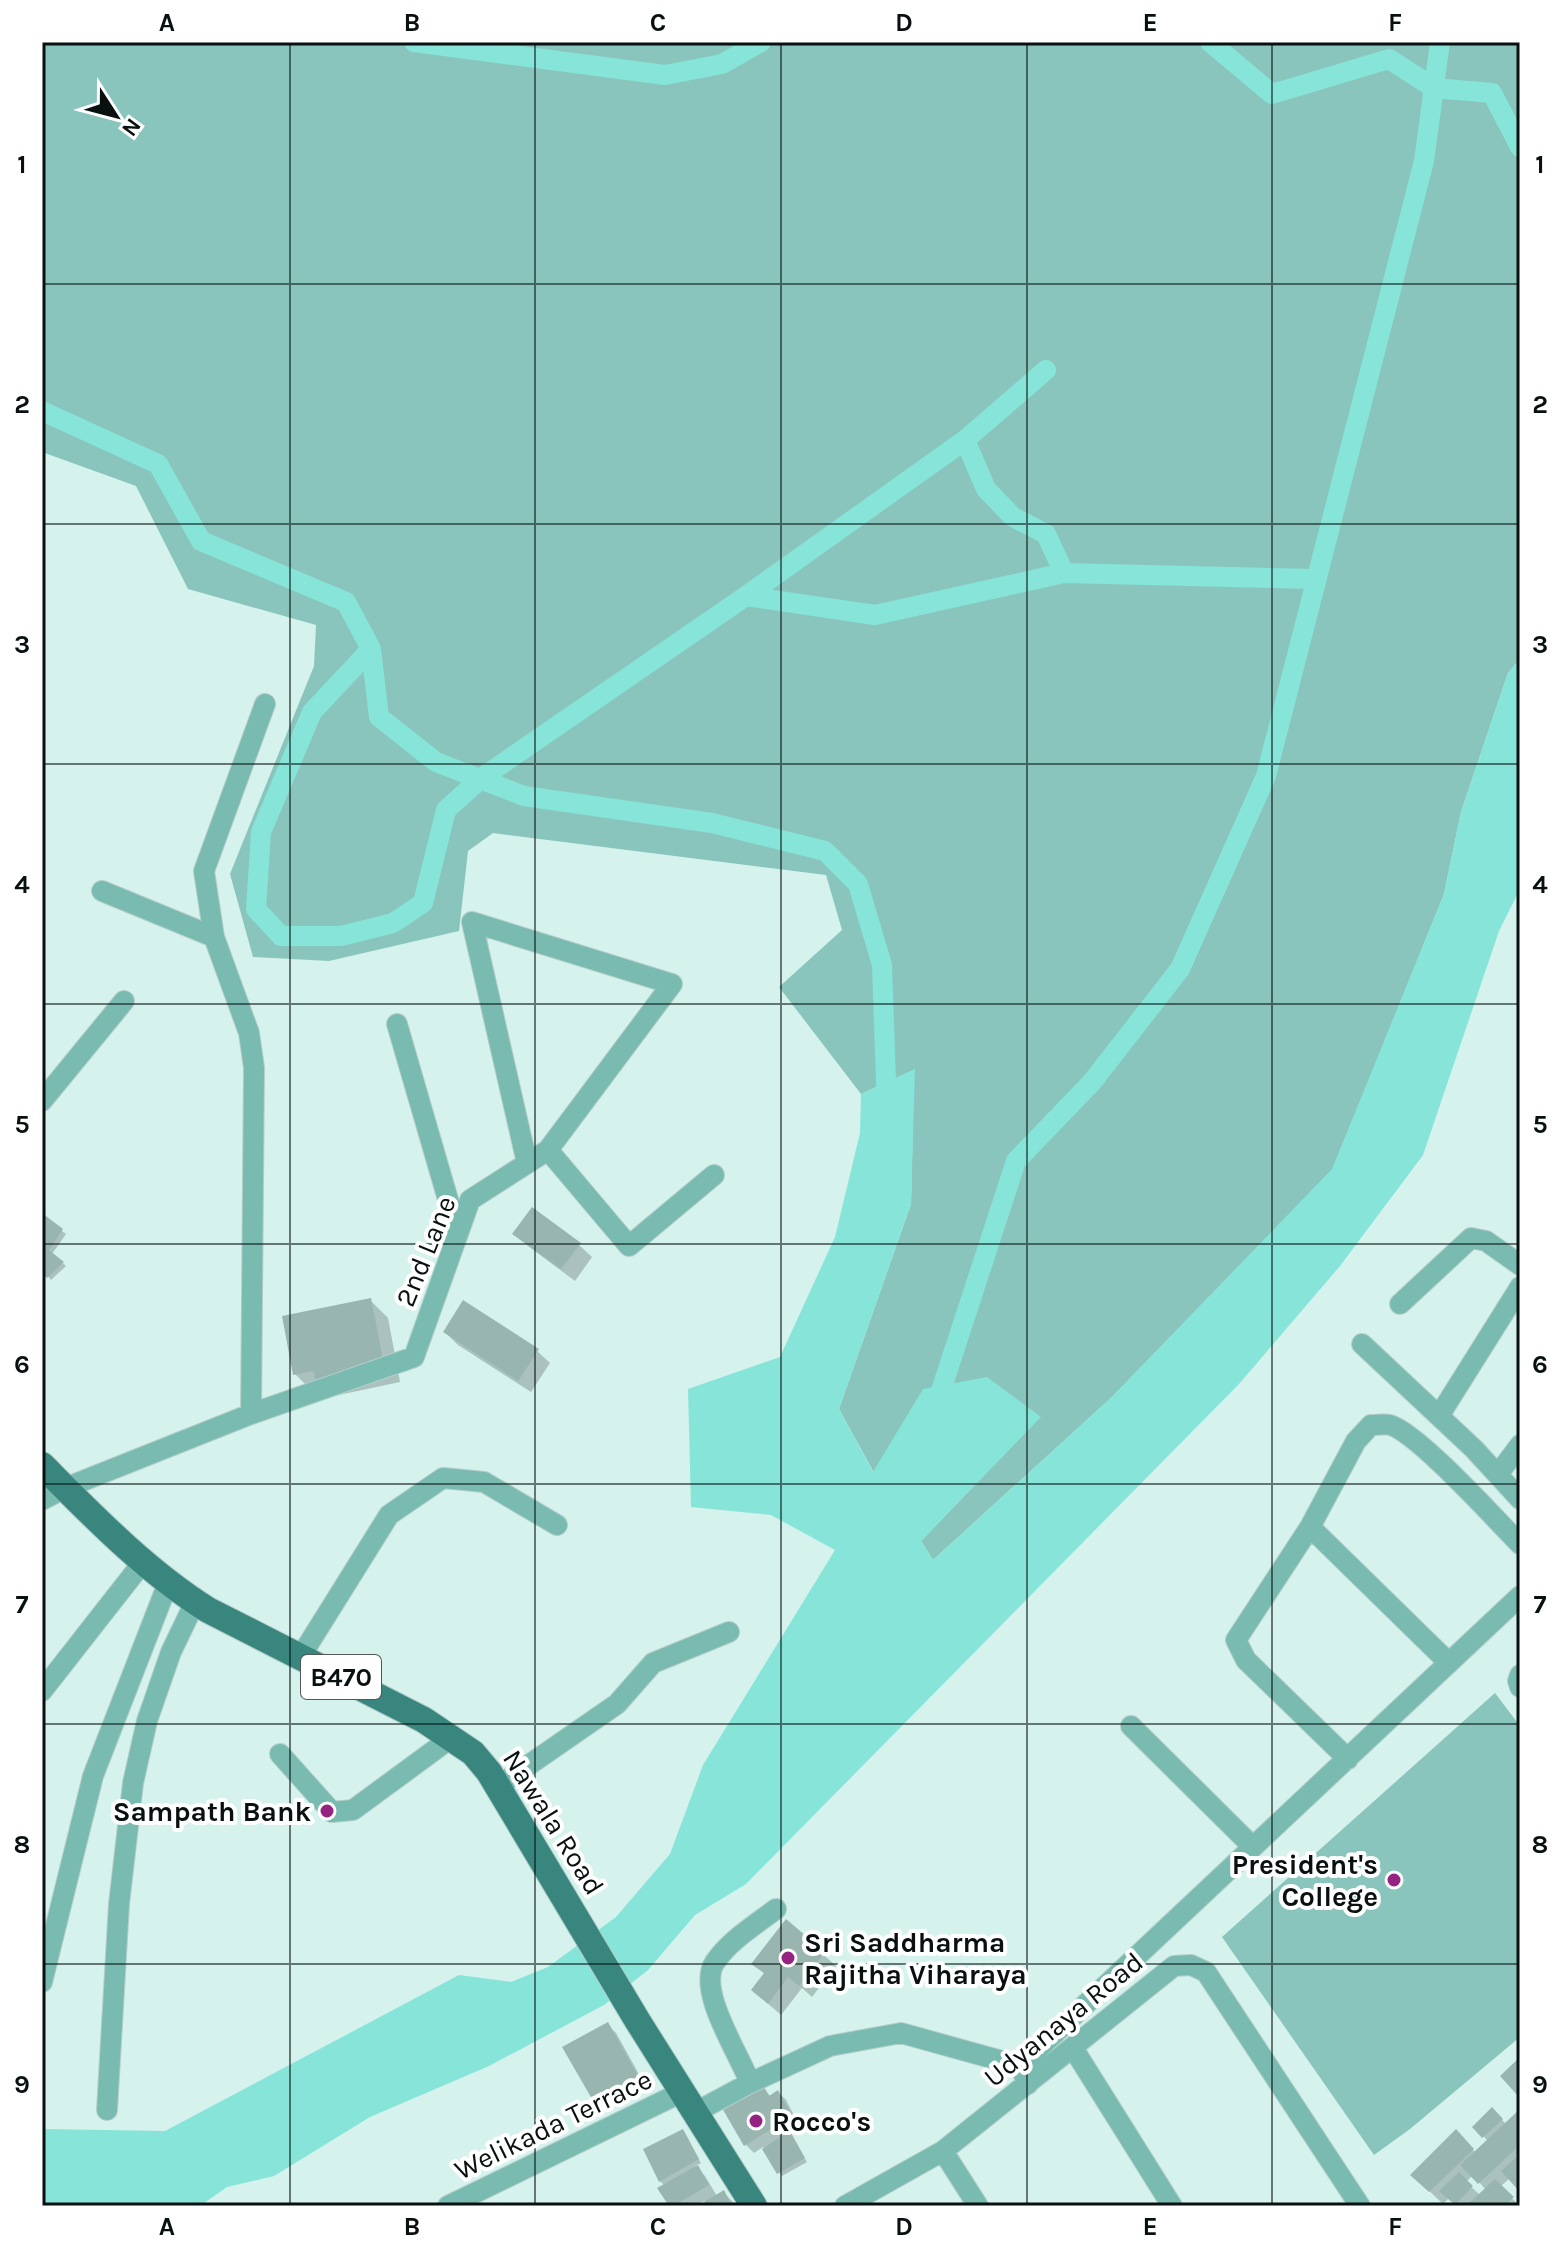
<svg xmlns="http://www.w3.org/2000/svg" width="1562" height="2248" font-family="Karla,sans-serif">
<rect width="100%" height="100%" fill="#d5f2ed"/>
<!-- green -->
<path fill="#89c5bd" d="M 42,42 L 1520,42 L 1520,659 L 1508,673 L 1461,812 L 1444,894 L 1333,1169 L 1112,1397 L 933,1560 L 921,1541 L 1040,1417 L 874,1473 L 839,1409 L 911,1204 L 914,1070 L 861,1094 L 779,987 L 842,930 L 826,875 L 493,833 L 468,851 L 459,931 L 329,961 L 253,957 L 230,874 L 314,666 L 316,625 L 188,589 L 136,486 L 42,452 Z
M 1495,1693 L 1520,1726 L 1520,2037 L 1410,2129 L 1374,2155 L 1222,1937 Z"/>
<!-- water -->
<path fill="#87e4d9" d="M 1520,659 L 1520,889 L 1499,931 L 1423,1155 L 1340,1266 L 1239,1384 L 746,1884 L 695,1915 L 648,1970 L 604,2005 L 489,2066 L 370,2117 L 274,2176 L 227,2187 L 200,2206 L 42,2206 L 42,2129 L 165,2131 L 459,1975 L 511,1982 L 548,1967 L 616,1917 L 670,1854 L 703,1765 L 835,1550 L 771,1515 L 691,1507 L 688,1389 L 780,1357 L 835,1237 L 860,1133 L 861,1094 L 915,1069 L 911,1204 L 839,1409 L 873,1472 L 923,1389 L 987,1377 L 1041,1417 L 921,1541 L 933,1560 L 1112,1397 L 1332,1169 L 1444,894 L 1461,812 L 1508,673 Z"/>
<!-- shadow -->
<path fill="#0003" fill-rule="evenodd" d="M 42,1216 L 66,1234 L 52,1254 L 66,1266 L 51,1280 L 44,1272 L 42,1274 Z
M 515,1234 L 579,1245 L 592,1257 L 575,1281 L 528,1246 Z
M 371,1301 L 388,1318 L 400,1382 L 334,1396 L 327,1389 L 313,1392 L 295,1374 Z
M 445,1332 L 537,1351 L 550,1363 L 531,1392 L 458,1345 Z
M 787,1922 L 836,1966 L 812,1997 L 802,1988 L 781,2015 L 766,2002 L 765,1974 L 754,1964 Z
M 608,2025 L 616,2033 L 645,2085 L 602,2106 L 594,2098 Z
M 764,2089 L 771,2097 L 778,2092 L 786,2100 L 799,2125 L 788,2132 L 807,2162 L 782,2176 L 763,2147 L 754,2153 L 746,2145 L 724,2109 Z
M 1492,2110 L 1506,2124 L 1520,2111 L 1520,2189 L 1510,2178 L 1500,2187 L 1520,2206 L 1458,2206 L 1449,2198 L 1443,2204 L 1425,2187 L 1456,2132 L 1476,2153 L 1488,2141 L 1474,2127 ZM 1473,2175 L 1486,2190 L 1480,2195 L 1466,2182 Z
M 683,2131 L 701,2163 L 695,2166 L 705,2176 L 717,2196 L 724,2193 L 737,2206 L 708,2206 L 705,2201 L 694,2206 L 671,2206 L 665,2186 L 660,2181 Z"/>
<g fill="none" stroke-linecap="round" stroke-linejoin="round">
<!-- canal -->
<path stroke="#87e4d9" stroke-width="20" d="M 414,42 L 665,75 L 722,64 L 761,42
M 1210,42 L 1272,94 L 1389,59 L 1434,88 L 1492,93 L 1520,147
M 42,411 L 158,464 L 201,541 L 346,602 L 371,649 L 379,717 L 436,762 L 524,796 L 712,823 L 825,851 L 858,884 L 882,965 L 887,1110
M 965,440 L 986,489 L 1013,517 L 1046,534 L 1064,573
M 746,596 L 965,440 L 1046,370
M 371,649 L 312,712 L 261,832 L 256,909 L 281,936 L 341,936 L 393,923 L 423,903 L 446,810 L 480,779 L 746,596 L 875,615 L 1064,573 L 1316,579
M 935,1409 L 1016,1161 L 1092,1082 L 1180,969 L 1266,776 L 1424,161 L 1440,42"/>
</g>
<!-- building -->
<path fill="#99b5b0" d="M 532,1207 L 581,1243 L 561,1269 L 512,1234 Z
M 42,1213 L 63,1229 L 49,1250 L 64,1262 L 47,1278 L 42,1273 Z
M 371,1298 L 384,1365 L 315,1379 L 314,1371 L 293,1375 L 282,1316 Z
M 463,1300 L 539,1349 L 518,1381 L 443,1332 Z
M 786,1919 L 825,1952 L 799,1986 L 788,1977 L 768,2004 L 751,1990 L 764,1973 L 751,1964 Z
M 608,2022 L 638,2076 L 592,2099 L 562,2047 Z
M 1520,2057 L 1520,2094 L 1518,2096 L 1500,2076 Z
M 764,2087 L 769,2096 L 778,2090 L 792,2116 L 744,2146 L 722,2108 Z
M 1492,2107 L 1503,2119 L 1482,2138 L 1472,2127 Z
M 1520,2109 L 1520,2145 L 1478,2184 L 1460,2165 Z
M 683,2129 L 699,2159 L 659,2182 L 643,2149 Z
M 1456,2129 L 1474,2149 L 1429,2192 L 1410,2175 Z
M 790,2131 L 805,2158 L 777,2174 L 762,2149 Z
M 1520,2154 L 1520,2192 L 1501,2171 Z
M 698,2165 L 709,2185 L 673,2206 L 669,2206 L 657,2188 Z
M 1459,2172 L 1473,2186 L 1455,2205 L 1439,2191 Z
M 1495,2179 L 1514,2197 L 1504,2206 L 1466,2206 Z
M 724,2190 L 730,2202 L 724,2206 L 706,2206 L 704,2202 Z"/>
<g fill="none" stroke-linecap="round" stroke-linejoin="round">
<!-- minor casing -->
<g stroke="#b4ceca" stroke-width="22">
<path id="minor" d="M 102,891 L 214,937
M 472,922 L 527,1163
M 397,1024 L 458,1234
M 42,1101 L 124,1001
M 548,1150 L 629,1246 L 714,1175
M 1400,1304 L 1471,1238 L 1486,1241 L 1520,1265
M 1362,1344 L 1474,1449 L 1520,1499
M 251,1414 L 254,1068 L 249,1033 L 214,937 L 204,871 L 265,704
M 1439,1416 L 1520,1287
M 1499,1473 L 1520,1445
M 42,1500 L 65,1488 L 251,1414 L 414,1357 L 470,1200 L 548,1150 L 672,984 L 472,922
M 1310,1527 L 1356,1441 L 1371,1425 C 1377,1425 1385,1424 1390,1425 C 1418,1433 1496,1520 1520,1544
M 301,1656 L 389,1515 L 443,1478 L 484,1482 L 557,1525
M 1520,1675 L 1518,1681 L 1520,1687
M 42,1691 L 143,1562
M 1131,1726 L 1253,1847
M 280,1754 L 332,1812 L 353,1810 L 451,1738
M 1348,1759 L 1246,1660 L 1236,1640 L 1310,1527 L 1449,1663
M 497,1787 L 617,1704 L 653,1663 L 729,1632
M 42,1982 L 93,1776 L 168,1583
M 1073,2048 L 1172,2206
M 750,2083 C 739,2053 696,1990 715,1962 C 730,1940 755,1925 776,1909
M 1028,2084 L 1020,2066 L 1520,1596
M 107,2110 L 119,1904 L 133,1783 L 147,1721 L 171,1652 L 195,1602
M 694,2113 L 750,2083 L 830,2046 L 901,2033 L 1020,2066
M 943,2151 L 978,2206
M 448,2206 L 682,2092
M 845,2206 L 943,2151 L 1174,1966 L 1191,1965 L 1206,1972 L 1360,2206"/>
</g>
<!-- major casing -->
<g stroke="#b4ceca" stroke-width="28">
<path id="major" d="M 42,1465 C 94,1517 146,1571 208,1610 L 424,1720 L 473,1753 L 489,1772 L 637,2020 L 754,2206"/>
</g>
<!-- minor -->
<use href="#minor" stroke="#79bab1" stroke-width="20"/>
<!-- major -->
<use href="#major" stroke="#38867d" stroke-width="26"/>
</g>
<!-- grid -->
<path fill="none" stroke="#081110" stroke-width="2" stroke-opacity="0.55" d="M 290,42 L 290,2206M 535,42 L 535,2206M 781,42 L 781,2206M 1027,42 L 1027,2206M 1272,42 L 1272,2206M 42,284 L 1520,284M 42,524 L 1520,524M 42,764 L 1520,764M 42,1004 L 1520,1004M 42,1244 L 1520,1244M 42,1484 L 1520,1484M 42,1724 L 1520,1724M 42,1964 L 1520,1964"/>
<!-- markers -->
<g fill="#942382" stroke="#fff" stroke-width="3">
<circle cx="327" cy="1811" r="8"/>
<circle cx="1394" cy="1880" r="8"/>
<circle cx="788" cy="1958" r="8"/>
<circle cx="756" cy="2121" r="8"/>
</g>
<g text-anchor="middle" stroke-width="8" stroke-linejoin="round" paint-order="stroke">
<!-- shield labels -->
<rect fill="#fff" stroke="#525858" stroke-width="2" x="301" y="1655" width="80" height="44" rx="6"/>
<g font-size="26" font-weight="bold" fill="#081110">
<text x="341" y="1686">B470</text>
</g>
<!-- street labels -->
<g font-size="28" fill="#081110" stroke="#fff">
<text transform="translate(425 1251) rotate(-68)" y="10">2nd Lane</text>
<text transform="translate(554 1822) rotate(58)" y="10">Nawala Road</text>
<text transform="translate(1063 2019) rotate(-39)" y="10">Udyanaya Road</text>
<text transform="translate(553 2124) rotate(-26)" y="10">Welikada Terrace</text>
</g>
<!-- poi labels -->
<g font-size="28" font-weight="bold" fill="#081110" stroke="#fff" text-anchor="end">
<text x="311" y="1821">Sampath Bank</text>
<text x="1378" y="1874">President's<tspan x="1378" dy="32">College</tspan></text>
<text x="804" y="1952" text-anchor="start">Sri Saddharma<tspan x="804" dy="32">Rajitha Viharaya</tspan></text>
<text x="772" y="2131" text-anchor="start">Rocco's</text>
</g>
</g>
<!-- border -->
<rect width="1562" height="2248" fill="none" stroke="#ffffff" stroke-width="88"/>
<!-- north arrow -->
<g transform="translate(116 116) rotate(126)" stroke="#ffffff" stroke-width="6" paint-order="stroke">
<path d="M0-6L14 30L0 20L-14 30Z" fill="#081110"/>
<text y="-12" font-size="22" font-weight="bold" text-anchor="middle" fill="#081110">N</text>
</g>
<rect x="44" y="44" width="1474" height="2160" fill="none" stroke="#081110" stroke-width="3"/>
<g font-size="26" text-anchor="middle" font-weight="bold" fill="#081110">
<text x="167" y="31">A</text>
<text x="412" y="31">B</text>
<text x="658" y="31">C</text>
<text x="904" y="31">D</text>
<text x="1150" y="31">E</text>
<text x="1395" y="31">F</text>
<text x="22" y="173">1</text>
<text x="1540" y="173">1</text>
<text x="22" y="413">2</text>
<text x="1540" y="413">2</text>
<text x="22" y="653">3</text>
<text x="1540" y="653">3</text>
<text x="22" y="893">4</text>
<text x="1540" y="893">4</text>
<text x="22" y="1133">5</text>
<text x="1540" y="1133">5</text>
<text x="22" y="1373">6</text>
<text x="1540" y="1373">6</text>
<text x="22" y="1613">7</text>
<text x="1540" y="1613">7</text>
<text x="22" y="1853">8</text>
<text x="1540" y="1853">8</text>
<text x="22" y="2093">9</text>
<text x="1540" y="2093">9</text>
<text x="167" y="2235">A</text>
<text x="412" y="2235">B</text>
<text x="658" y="2235">C</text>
<text x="904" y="2235">D</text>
<text x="1150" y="2235">E</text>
<text x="1395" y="2235">F</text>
</g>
</svg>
